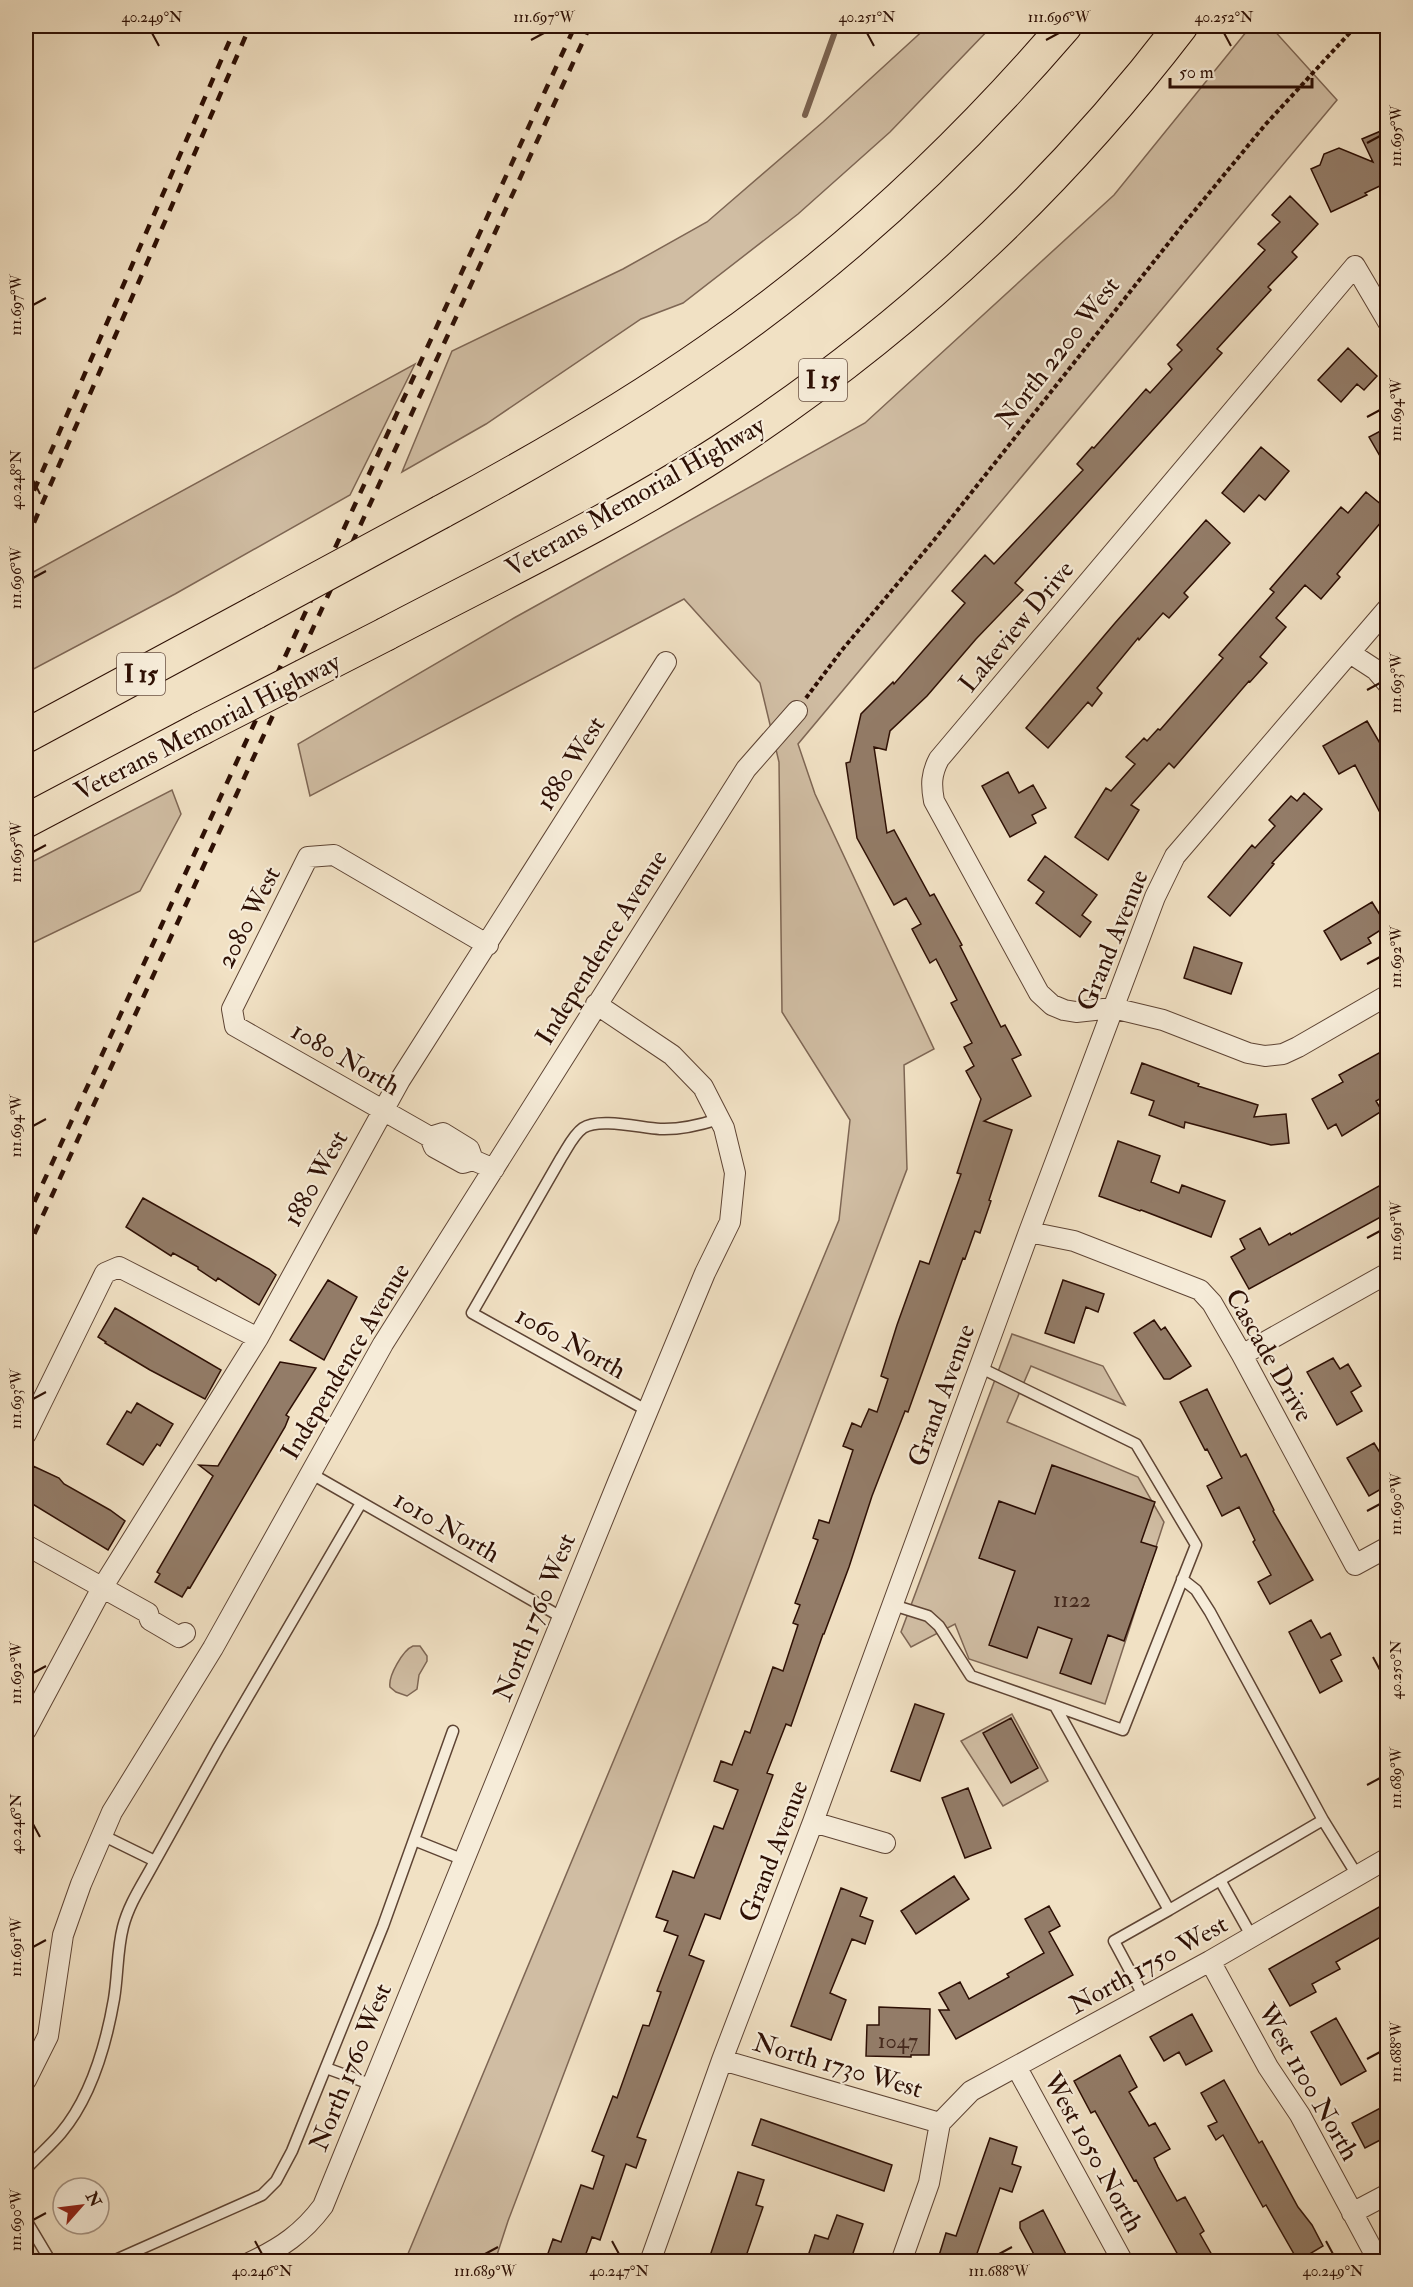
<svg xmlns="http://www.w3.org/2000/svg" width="1413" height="2287" font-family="'IM FELL Double Pica',serif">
<rect width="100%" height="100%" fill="#f1e1c4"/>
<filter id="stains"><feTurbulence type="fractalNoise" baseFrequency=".00333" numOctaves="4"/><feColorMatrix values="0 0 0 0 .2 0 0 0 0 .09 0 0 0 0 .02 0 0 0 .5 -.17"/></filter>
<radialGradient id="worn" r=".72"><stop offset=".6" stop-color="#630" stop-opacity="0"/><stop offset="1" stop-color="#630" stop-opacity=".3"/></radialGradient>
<!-- green -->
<path fill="#d0bda3" stroke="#7e6654" stroke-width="1.5" d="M 928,26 L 992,26 L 890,132 L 798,214 L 683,303 L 641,319 L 486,424 L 402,472 L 452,351 L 623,269 L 707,222 L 823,122 Z
M 1251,26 L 1270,26 L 1337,100 L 798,744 L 815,794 L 934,1049 L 904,1065 L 907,1169 L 508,2221 L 495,2261 L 405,2261 L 839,1220 L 850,1120 L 782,1012 L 779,762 L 760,683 L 684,599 L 310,796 L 298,744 L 514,618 L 865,423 L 1114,195 Z
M 415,364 L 350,495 L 175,594 L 26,673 L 26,576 Z
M 172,790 L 181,814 L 140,891 L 26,946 L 26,865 Z
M 1012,1334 L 1103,1366 L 1125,1405 L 1031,1366 L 1007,1422 L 1138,1477 L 1164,1522 L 1105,1704 L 969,1659 L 955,1624 L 911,1647 L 901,1632 Z
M 413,1646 L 420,1646 L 427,1656 L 427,1661 L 419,1675 L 417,1689 L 407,1696 L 396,1692 L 390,1687 C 388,1676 403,1650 413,1646 Z
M 1012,1714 L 1048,1781 L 1003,1806 L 961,1741 Z"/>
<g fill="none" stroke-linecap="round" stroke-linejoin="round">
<!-- stream -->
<path stroke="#7a6250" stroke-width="6" d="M 805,115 L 837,26"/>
</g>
<!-- building -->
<path fill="#937c68" stroke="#2d0f04" stroke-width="1.5" d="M 1388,128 L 1388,192 L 1384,184 L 1365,193 L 1367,195 L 1331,212 L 1311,169 L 1320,165 L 1324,154 L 1339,148 L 1373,162 L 1362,139 Z
M 1290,196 L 1318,224 L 1292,252 L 1297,257 L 1268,287 L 1271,290 L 1217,349 L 1222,353 L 1015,583 L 1023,590 L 976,639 L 927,696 L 890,731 L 886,750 L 874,747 L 887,833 L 894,830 L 930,896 L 934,894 L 962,945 L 960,946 L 1001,1027 L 1005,1025 L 1021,1055 L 1012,1059 L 1031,1096 L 984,1121 L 1012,1130 L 989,1200 L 991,1201 L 980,1233 L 975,1231 L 965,1259 L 963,1258 L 908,1412 L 905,1411 L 872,1496 L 849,1567 L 824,1634 L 823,1634 L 791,1726 L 786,1724 L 767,1773 L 773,1775 L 720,1919 L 705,1914 L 689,1955 L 704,1961 L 637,2137 L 646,2140 L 636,2168 L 626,2164 L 600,2240 L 592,2237 L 583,2262 L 545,2262 L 553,2239 L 561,2242 L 581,2185 L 593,2189 L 604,2156 L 592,2151 L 613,2096 L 617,2098 L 643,2025 L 649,2026 L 661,1992 L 657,1991 L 678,1936 L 664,1931 L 668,1921 L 656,1917 L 673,1871 L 694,1878 L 714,1826 L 723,1829 L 738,1790 L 714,1781 L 721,1761 L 732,1765 L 745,1731 L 750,1733 L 773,1667 L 783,1671 L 798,1625 L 793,1623 L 800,1605 L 795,1603 L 818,1540 L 813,1538 L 819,1520 L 829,1523 L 853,1450 L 843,1446 L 852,1423 L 861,1427 L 869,1409 L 877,1412 L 888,1379 L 881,1376 L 897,1325 L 920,1261 L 929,1264 L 961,1174 L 957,1173 L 981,1099 L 966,1071 L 974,1066 L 964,1047 L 972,1043 L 951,1003 L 957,1000 L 936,959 L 930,963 L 912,929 L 921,924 L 906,898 L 894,905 L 857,838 L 846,763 L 850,762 L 861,714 L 893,682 L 894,684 L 965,603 L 952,591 L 985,555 L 994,564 L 1083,470 L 1077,464 L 1092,447 L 1094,448 L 1146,389 L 1150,393 L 1172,369 L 1168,364 L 1182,350 L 1177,345 L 1265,250 L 1258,244 L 1280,222 L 1272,215 Z
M 1348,348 L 1377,376 L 1364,390 L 1357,384 L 1341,402 L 1318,380 Z
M 1388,427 L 1388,470 L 1369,437 Z
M 1261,447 L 1289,471 L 1265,500 L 1259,495 L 1244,512 L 1222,493 Z
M 1366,492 L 1388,510 L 1388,514 L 1337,574 L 1340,577 L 1321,599 L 1305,585 L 1276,618 L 1286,627 L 1260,657 L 1267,663 L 1250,682 L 1249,681 L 1174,768 L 1169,763 L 1131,805 L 1139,810 L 1108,860 L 1075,837 L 1106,788 L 1111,791 L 1135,764 L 1126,757 L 1144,738 L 1147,741 L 1158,729 L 1160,730 L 1223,658 L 1219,655 L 1274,592 L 1270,589 L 1341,507 L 1348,513 Z
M 1206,520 L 1230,543 L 1184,593 L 1188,597 L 1169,618 L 1163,613 L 1139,640 L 1138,638 L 1097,688 L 1102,693 L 1092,706 L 1088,702 L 1048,748 L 1026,728 L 1115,623 Z
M 1367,721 L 1388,757 L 1388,828 L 1355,765 L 1339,774 L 1323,746 Z
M 1008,772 L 1019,793 L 1033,785 L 1046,808 L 1032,815 L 1036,823 L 1010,837 L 982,786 Z
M 1304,793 L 1322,809 L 1272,863 L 1274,864 L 1230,916 L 1208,897 L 1252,845 L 1255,848 L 1275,826 L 1269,820 L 1291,796 L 1297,801 Z
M 1045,856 L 1097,895 L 1082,915 L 1091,922 L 1080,937 L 1036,903 L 1044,892 L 1028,880 Z
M 1372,902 L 1387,926 L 1368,938 L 1371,943 L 1341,960 L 1324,931 Z
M 1194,947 L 1242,963 L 1231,994 L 1184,978 Z
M 1388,1048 L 1388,1094 L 1376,1101 L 1382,1111 L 1342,1136 L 1336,1124 L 1328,1129 L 1312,1099 L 1343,1082 L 1339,1075 Z
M 1142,1063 L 1199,1084 L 1198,1086 L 1258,1105 L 1254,1117 L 1286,1114 L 1289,1143 L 1271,1145 L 1185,1122 L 1184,1128 L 1149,1115 L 1154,1101 L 1131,1093 Z
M 1118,1141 L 1160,1156 L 1151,1182 L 1179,1193 L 1182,1185 L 1225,1201 L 1211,1237 L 1141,1210 L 1140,1211 L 1099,1196 Z
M 1388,1181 L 1388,1213 L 1249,1289 L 1231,1257 L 1245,1249 L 1240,1239 L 1260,1228 L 1269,1245 L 1290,1233 L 1291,1235 Z
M 143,1198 L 269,1269 L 276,1275 L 259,1305 L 218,1278 L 216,1281 L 198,1269 L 198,1267 L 173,1253 L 171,1256 L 126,1227 Z
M 328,1280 L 357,1297 L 324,1360 L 290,1340 Z
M 1063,1280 L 1104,1294 L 1098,1312 L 1086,1307 L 1074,1343 L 1045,1333 Z
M 115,1308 L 221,1370 L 205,1399 L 150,1370 L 105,1343 L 106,1342 L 98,1337 Z
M 1154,1320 L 1161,1330 L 1165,1327 L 1191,1366 L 1170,1379 L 1164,1379 L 1134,1333 Z
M 1333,1358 L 1340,1369 L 1348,1364 L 1361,1386 L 1351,1392 L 1362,1411 L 1337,1425 L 1307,1372 Z
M 280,1362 L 316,1368 L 286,1415 L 289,1417 L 285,1427 L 190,1588 L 188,1587 L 182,1597 L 155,1582 L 160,1574 L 157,1572 L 213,1476 L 199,1465 L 218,1466 Z
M 1207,1389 L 1241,1457 L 1246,1454 L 1274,1510 L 1273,1511 L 1313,1580 L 1270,1604 L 1258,1582 L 1271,1575 L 1253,1542 L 1255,1540 L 1239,1507 L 1222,1516 L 1207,1486 L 1222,1478 L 1207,1449 L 1205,1450 L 1180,1402 Z
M 137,1403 L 173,1424 L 160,1446 L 157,1444 L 143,1465 L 107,1444 L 127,1411 L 131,1413 Z
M 1374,1443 L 1382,1456 L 1388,1453 L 1388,1485 L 1369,1496 L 1347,1458 Z
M 1052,1465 L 1155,1502 L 1141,1542 L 1157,1547 L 1124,1641 L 1108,1635 L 1091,1684 L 1060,1673 L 1072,1639 L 1038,1627 L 1027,1658 L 989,1645 L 1015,1571 L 979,1558 L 999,1501 L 1035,1514 Z
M 33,1466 L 59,1478 L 64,1484 L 110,1510 L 125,1521 L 108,1550 L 26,1500 L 26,1480 Z
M 1311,1620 L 1321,1638 L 1330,1633 L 1341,1655 L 1331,1660 L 1342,1681 L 1320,1693 L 1289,1632 Z
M 915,1704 L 944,1714 L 920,1781 L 891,1771 Z
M 1011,1718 L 1038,1768 L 1011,1783 L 983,1733 Z
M 968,1788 L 991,1848 L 965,1858 L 942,1798 Z
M 954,1876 L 969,1899 L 916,1934 L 901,1911 Z
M 841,1888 L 867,1898 L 860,1916 L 873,1921 L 865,1944 L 852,1939 L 830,1993 L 846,2000 L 831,2040 L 791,2026 Z
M 1388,1902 L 1388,1933 L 1336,1962 L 1340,1969 L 1312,1984 L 1316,1992 L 1290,2006 L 1269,1969 Z
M 1049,1906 L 1060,1926 L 1049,1932 L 1073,1975 L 956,2039 L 939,2010 L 949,2010 L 939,1993 L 960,1982 L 969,1999 L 1009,1977 L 1007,1974 L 1044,1953 L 1025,1919 Z
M 879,2007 L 930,2009 L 929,2055 L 911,2055 L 911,2057 L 866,2056 L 867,2025 L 879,2025 Z
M 1192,2014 L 1212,2051 L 1186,2065 L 1179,2052 L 1164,2061 L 1150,2037 Z
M 1336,2018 L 1366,2071 L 1341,2085 L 1311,2032 Z
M 1120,2055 L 1137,2087 L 1129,2092 L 1149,2126 L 1155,2123 L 1170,2149 L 1154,2158 L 1158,2167 L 1177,2201 L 1185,2197 L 1204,2231 L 1200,2234 L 1216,2262 L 1182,2262 L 1136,2180 L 1134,2181 L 1095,2111 L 1091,2113 L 1074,2081 Z
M 1224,2080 L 1259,2143 L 1262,2141 L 1298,2207 L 1312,2225 L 1323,2246 L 1298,2261 L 1266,2205 L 1263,2207 L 1223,2135 L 1216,2140 L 1208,2126 L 1217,2122 L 1201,2093 Z
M 1388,2104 L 1388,2136 L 1365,2148 L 1352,2123 Z
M 761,2119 L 892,2165 L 884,2191 L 752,2145 Z
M 990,2138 L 1017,2147 L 1012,2164 L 1021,2167 L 1012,2192 L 1000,2188 L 974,2262 L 937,2262 L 946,2233 L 956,2236 Z
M 738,2172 L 764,2180 L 756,2205 L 763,2207 L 744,2262 L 708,2262 Z
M 1043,2210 L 1070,2262 L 1038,2262 L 1020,2228 L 1020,2222 Z
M 837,2215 L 863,2224 L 850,2262 L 806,2262 L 815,2235 L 828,2239 Z"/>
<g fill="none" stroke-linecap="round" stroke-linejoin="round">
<!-- service casing -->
<g stroke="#5e4434" stroke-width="13">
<path id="service" d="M 648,1411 L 472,1313 L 561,1158 C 567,1149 573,1135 583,1128 C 599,1117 641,1128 660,1129 C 681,1130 700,1125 719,1119
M 310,1473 L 563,1618
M 893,1605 L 928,1616 L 939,1626 L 971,1676 L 1123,1730 L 1196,1545 L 1136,1444 L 979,1367
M 1055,1706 L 1169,1910 L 1323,1820 L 1210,1612 L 1196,1590 L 1182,1579
M 1323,1820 L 1357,1875
M 102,1835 L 155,1861 L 218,1748 L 361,1503
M 414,1840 L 464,1860
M 1220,1880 L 1252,1937
M 1144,1997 L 1114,1941 L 1169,1910
M 326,2068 L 373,2085
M 26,2169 C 37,2157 50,2146 61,2133 C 92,2096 106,2045 114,1999 C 118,1975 117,1950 123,1927 C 129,1903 144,1882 155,1861
M 26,2220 L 51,2262
M 111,2262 L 262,2195 L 276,2181 L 292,2151 L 383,1926 L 453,1731"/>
</g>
<!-- minor casing -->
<g stroke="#5e4434" stroke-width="22">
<path id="minor" d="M 1388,322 L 1355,266 L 939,759 C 931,774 931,785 934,801 L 1039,993 L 1052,1005 L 1064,1010 L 1076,1012 L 1113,1008 L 1163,1020 L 1248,1053 L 1265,1056 L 1283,1054 L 1298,1047 L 1388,995
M 1350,653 L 1376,670 L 1388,684
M 488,945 L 334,855 L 308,857 L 232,1009 L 235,1026 L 430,1137 L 434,1147 L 463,1163 L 473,1160 L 494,1169
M 430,1137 L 443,1133 L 469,1149 L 473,1160
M 1029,1232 L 1074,1241 L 1200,1290 L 1212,1303 L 1242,1355 L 1355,1565 L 1388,1547
M 1242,1355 L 1388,1273
M 26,1434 L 105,1273 L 119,1267 L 258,1338
M 26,1545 L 148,1613 L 150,1620 L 179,1637 L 185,1633
M 26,1730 L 102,1588 L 258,1338 L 400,1080 L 666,662
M 813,1822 L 885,1843
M 1210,1961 L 1268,2067 L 1300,2115 L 1379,2262
M 722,2060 L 940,2123
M 1017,2068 L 1123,2262
M 26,2080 L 48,2036 L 63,1935 L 81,1884 L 112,1812 L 213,1648 L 383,1344 L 746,769 L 797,711
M 940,2123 L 971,2091 L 1210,1961 L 1388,1858
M 1352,2213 L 1388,2194
M 251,2262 C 281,2248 303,2233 323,2206 L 618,1482 L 705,1273 L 730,1222 L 735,1173 L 724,1128 L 703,1087 L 672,1055 L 596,1004
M 650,2262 L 722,2060 L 813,1822 L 1029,1232 L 1155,897 L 1175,856 L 1388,608
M 901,2262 L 929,2183 L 940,2123"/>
</g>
<!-- motorway casing -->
<g stroke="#2d0f04" stroke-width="35">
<path id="motorway" d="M 441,512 C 534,462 624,410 710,350 C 842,259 961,147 1065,26
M 386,634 C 498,575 614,520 721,451 C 898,336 1053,193 1181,26
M 26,736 L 256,612
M 26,821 L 202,728"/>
</g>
<!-- path -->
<path stroke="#2d0f04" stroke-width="4" stroke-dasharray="4.5 3" stroke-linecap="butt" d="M 806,698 L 842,650 L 934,540 L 1182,226 L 1265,125 L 1356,26"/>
<!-- service -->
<use href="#service" stroke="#f6ecd9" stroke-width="10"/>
<!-- minor -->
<use href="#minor" stroke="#f6ecd9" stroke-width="20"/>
<!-- motorway -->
<use href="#motorway" stroke="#f1e1c4" stroke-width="33"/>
<!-- rail -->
<path stroke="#2d0f04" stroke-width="4.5" stroke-dasharray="10 10" stroke-linecap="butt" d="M 26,509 L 236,26
M 26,541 L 250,26
M 26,1220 L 575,26
M 26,1252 L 590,26"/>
<!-- motorway-bridge casing -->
<g stroke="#2d0f04" stroke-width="35" stroke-linecap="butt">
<path id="motorway-bridge" d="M 256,612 L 441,512
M 202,728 L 386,634"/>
</g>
<!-- motorway-bridge -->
<use href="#motorway-bridge" stroke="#f1e1c4" stroke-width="33"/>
</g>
<!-- ticks -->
<path fill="none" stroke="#2d0f04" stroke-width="2" d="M 152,33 L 159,46M 867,33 L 874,46M 1224,33 L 1231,46M 531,40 L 544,33M 1046,40 L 1059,33M 1367,143 L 1380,136M 33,305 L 46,298M 1367,417 L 1380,410M 33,480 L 40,494M 33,578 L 46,571M 1367,690 L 1380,683M 33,852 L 46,845M 1367,964 L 1380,957M 33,1126 L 46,1119M 1367,1238 L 1380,1231M 33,1399 L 46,1392M 1367,1511 L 1380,1504M 1373,1657 L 1380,1670M 33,1673 L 46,1666M 1367,1785 L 1380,1778M 33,1824 L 40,1837M 33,1947 L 46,1940M 1367,2059 L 1380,2052M 33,2220 L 46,2213M 255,2241 L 262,2254M 612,2241 L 619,2254M 1326,2241 L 1333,2254M 485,2254 L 498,2247M 999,2254 L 1012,2247"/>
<g text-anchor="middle" stroke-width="4.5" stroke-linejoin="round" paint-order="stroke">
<!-- number labels -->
<g font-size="22" fill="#462a1d">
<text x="1072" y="1607">1122</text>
<text x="898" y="2048">1047</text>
</g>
<!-- shield labels -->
<g fill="#f6ecd9" stroke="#695144" stroke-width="1.5">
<rect x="799" y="359" width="48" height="42" rx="4.5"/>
<rect x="117" y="653" width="48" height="42" rx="4.5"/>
</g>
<g font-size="24" font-weight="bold" fill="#2d0f04">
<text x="823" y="388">I 15</text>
<text x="141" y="682">I 15</text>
</g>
<!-- street labels -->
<g font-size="26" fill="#2d0f04" stroke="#f6ecd9">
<text transform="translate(1057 352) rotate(-52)" y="9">North 2200 West</text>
<text transform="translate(635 496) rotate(-30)" y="9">Veterans Memorial Highway</text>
<text transform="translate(1016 626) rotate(-50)" y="9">Lakeview Drive</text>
<text transform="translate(207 726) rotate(-27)" y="9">Veterans Memorial Highway</text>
<text transform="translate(570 763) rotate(-58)" y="9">1880 West</text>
<text transform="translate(248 917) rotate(-63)" y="9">2080 West</text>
<text transform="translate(1112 940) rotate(-68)" y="9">Grand Avenue</text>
<text transform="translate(601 947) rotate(-58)" y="9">Independence Avenue</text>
<text transform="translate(346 1058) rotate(30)" y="9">1080 North</text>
<text transform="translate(315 1178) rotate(-61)" y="9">1880 West</text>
<text transform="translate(571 1342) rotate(29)" y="9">1060 North</text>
<text transform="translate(1270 1355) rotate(60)" y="9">Cascade Drive</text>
<text transform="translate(345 1361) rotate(-59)" y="9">Independence Avenue</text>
<text transform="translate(941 1395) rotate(-70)" y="9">Grand Avenue</text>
<text transform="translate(447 1526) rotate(30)" y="9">1010 North</text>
<text transform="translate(534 1617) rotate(-68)" y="9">North 1760 West</text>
<text transform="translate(773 1851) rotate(-69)" y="9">Grand Avenue</text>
<text transform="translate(1148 1964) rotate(-29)" y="9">North 1750 West</text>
<text transform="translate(838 2065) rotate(16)" y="9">North 1730 West</text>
<text transform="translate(350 2067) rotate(-68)" y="9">North 1760 West</text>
<text transform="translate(1309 2082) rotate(60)" y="9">West 1100 North</text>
<text transform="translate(1094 2152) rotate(61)" y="9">West 1050 North</text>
</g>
</g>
<!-- margin -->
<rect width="1413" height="2287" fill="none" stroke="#f1e1c4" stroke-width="66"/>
<!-- north arrow -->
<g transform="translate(81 2206) rotate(62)"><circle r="28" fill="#f6ecd9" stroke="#a69484" stroke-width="1.5"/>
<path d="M0-4.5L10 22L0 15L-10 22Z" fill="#8f2418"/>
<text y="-9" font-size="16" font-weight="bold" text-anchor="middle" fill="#2d0f04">N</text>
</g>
<!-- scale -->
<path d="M1170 78v9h142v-9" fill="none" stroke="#2d0f04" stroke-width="3"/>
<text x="1179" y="78" font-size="18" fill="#2d0f04" stroke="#f6ecd9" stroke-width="4.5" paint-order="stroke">50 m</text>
<rect x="33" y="33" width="1347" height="2221" fill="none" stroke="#2d0f04" stroke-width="2"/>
<g font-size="15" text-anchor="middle" fill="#2d0f04">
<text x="152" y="22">40.249°N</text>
<text x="544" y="22">111.697°W</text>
<text x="867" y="22">40.251°N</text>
<text x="1059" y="22">111.696°W</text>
<text x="1224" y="22">40.252°N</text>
<text transform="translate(1396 136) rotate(-90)" y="5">111.695°W</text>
<text transform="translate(16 305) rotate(-90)" y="5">111.697°W</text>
<text transform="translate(1396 410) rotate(-90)" y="5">111.694°W</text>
<text transform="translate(16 480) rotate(-90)" y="5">40.248°N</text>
<text transform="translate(16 578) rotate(-90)" y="5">111.696°W</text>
<text transform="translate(1396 683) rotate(-90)" y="5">111.693°W</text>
<text transform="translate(16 852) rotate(-90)" y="5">111.695°W</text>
<text transform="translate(1396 957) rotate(-90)" y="5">111.692°W</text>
<text transform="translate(16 1126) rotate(-90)" y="5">111.694°W</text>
<text transform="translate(1396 1231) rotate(-90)" y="5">111.691°W</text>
<text transform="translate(16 1399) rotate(-90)" y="5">111.693°W</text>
<text transform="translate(1396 1504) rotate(-90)" y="5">111.690°W</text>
<text transform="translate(1396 1670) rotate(-90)" y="5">40.250°N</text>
<text transform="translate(16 1673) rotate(-90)" y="5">111.692°W</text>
<text transform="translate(1396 1778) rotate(-90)" y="5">111.689°W</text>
<text transform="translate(16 1824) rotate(-90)" y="5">40.246°N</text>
<text transform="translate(16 1947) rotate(-90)" y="5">111.691°W</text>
<text transform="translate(1396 2052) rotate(-90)" y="5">111.688°W</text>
<text transform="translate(16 2220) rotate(-90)" y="5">111.690°W</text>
<text x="262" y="2276">40.246°N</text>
<text x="485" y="2276">111.689°W</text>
<text x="619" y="2276">40.247°N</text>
<text x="999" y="2276">111.688°W</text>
<text x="1333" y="2276">40.249°N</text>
</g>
<rect width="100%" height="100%" filter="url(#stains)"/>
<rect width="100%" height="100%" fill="url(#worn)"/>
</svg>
